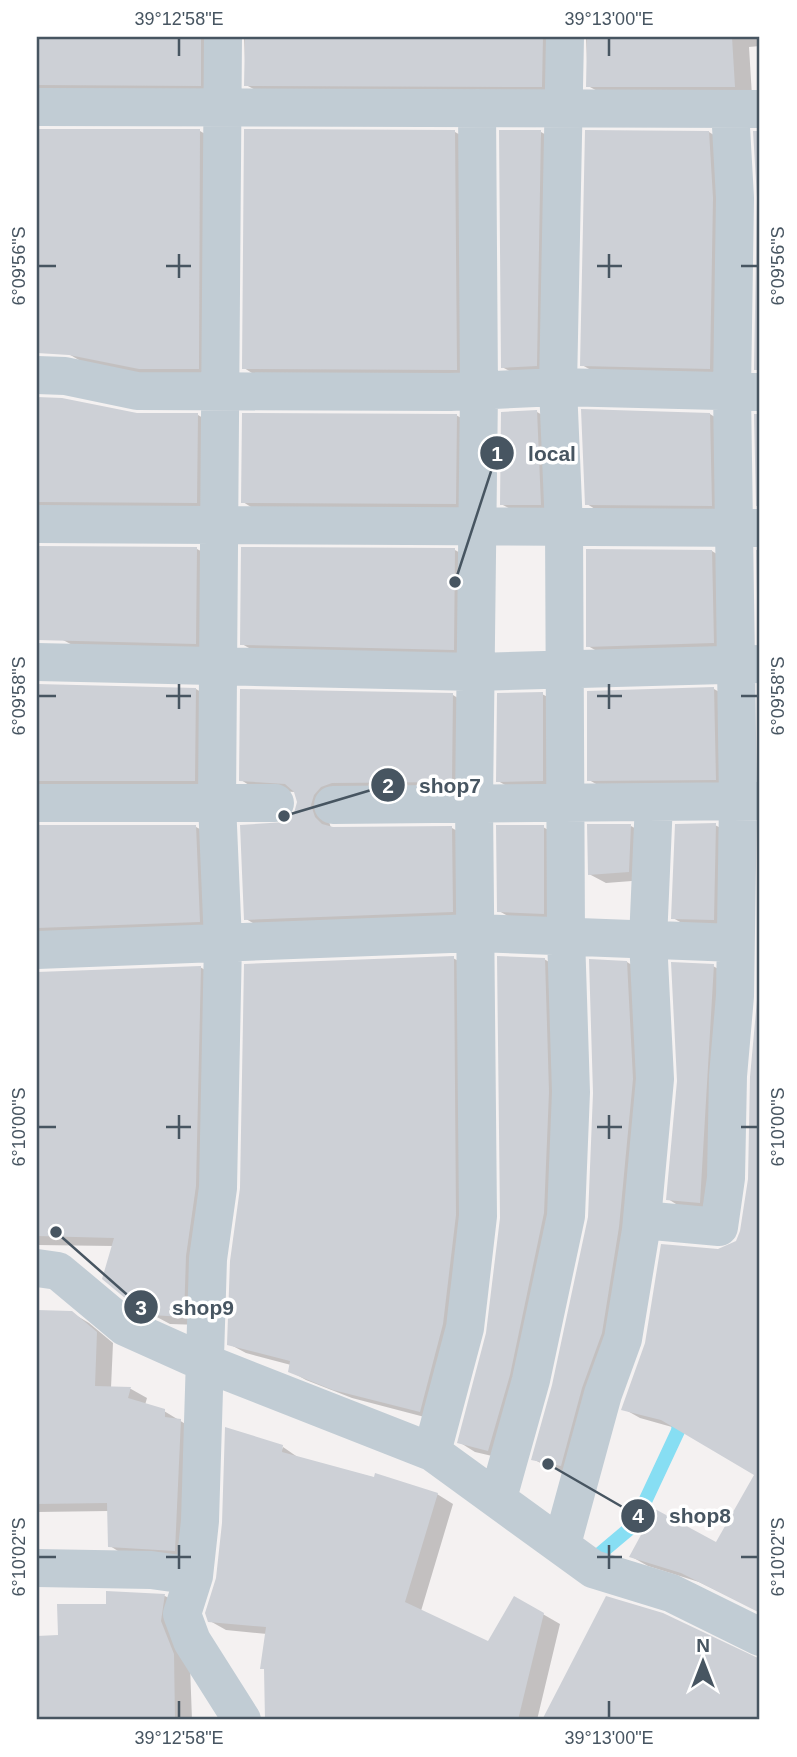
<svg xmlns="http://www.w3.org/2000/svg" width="797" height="1757" font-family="Helvetica,sans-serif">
<rect width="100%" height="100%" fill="#f4f1f1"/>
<!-- shadow -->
<path fill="#0003" d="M 37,37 L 220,37 L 217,94 L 37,104 Z
M 244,37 L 563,37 L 559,95 L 263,94 L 246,85 Z
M 586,37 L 760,37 L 760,46 L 749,47 L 752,96 L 605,95 L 588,86 Z
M 37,131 L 200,131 L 217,141 L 215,378 L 158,378 L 84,363 L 67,353 L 64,317 L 37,318 Z
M 455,132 L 471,141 L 473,378 L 260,378 L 244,368 Z
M 541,132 L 557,141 L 552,375 L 519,376 L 502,367 Z
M 709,132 L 725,142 L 726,377 L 598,374 L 582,365 Z
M 755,132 L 760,132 L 760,371 L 756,369 L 759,198 Z
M 37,398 L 136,415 L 198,415 L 215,425 L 214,512 L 37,521 Z
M 537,412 L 553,421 L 557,513 L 518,513 L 501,504 Z
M 710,414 L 726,424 L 728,514 L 603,514 L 587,504 Z
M 456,415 L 473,425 L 472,513 L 259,512 L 243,502 Z
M 37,548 L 197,549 L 214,558 L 213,653 L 80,649 L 63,640 L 63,631 L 37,631 Z
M 455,550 L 471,559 L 470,658 L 258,653 L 242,644 Z
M 712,551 L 728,561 L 730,652 L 604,655 L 588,646 Z
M 196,689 L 213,699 L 212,790 L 37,800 L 37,715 L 66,713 Z
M 714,689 L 730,698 L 732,788 L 605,789 L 589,780 Z
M 542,694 L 559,703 L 559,790 L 514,790 L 498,781 Z
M 453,695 L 469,705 L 468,790 L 327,815 L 331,828 L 452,828 L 468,837 L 469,920 L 262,928 L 246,919 L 286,824 L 296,814 L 299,802 L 295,792 L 257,790 L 241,780 Z
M 715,825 L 732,834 L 730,929 L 689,927 L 673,918 Z
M 631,826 L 647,835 L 645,880 L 606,883 L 589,874 Z
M 37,827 L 196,827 L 213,836 L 217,931 L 37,947 Z
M 543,827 L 559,836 L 560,922 L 515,920 L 499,911 Z
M 453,958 L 469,967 L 472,1225 L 436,1420 L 352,1398 L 306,1380 L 290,1371 L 291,1365 L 246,1353 L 229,1344 L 242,1189 Z
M 544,959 L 561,969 L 560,1223 L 505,1459 L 475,1452 L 459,1442 L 488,1334 Z
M 627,962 L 643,972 L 635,1237 L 577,1474 L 550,1468 L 533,1459 L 554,1385 L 590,1217 Z
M 713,966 L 729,975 L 716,1212 L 684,1209 L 668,1199 Z
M 200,967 L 217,977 L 201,1325 L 170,1324 L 138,1307 L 113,1246 L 37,1245 L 37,973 Z
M 758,1001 L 760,1001 L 760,1612 L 699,1582 L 648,1566 L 632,1557 L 717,1544 L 757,1474 L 679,1429 L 640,1418 L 624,1409 L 718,1251 L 737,1242 L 742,1231 L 750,1179 Z
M 37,1311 L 72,1313 L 89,1323 L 113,1343 L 111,1388 L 131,1389 L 147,1398 L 145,1405 L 164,1411 L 197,1431 L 191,1560 L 126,1556 L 110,1546 L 109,1511 L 37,1512 Z
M 283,1447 L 299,1458 L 437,1494 L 453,1504 L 421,1611 L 488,1643 L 515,1598 L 560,1624 L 537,1720 L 267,1720 L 267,1634 L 226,1630 L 210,1621 Z
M 108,1593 L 165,1596 L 181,1605 L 190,1665 L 192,1720 L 37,1720 L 37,1637 L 59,1637 L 108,1606 Z
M 607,1598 L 760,1660 L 760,1720 L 544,1720 Z"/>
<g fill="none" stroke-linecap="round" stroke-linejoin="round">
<!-- stream -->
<path stroke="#87def3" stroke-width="14" d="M 590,1562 L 634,1525 L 678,1431 L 680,1412"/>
</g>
<!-- building -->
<path fill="#cdd0d6" d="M 37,37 L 201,37 L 201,86 L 37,85 Z
M 245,37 L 543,37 L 542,87 L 244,86 Z
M 587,37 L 732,37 L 735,87 L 586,87 Z
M 37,129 L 200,129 L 199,369 L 139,369 L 69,355 L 37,353 Z
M 244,129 L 455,130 L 457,370 L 242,369 Z
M 499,130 L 541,130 L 537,366 L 501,368 Z
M 585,130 L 709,131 L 713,198 L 710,369 L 580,366 Z
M 753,131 L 760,131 L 760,370 L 754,370 L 757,198 Z
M 37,397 L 62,398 L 137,413 L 198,413 L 197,503 L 37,502 Z
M 581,409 L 710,413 L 712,506 L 585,505 Z
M 537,410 L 541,505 L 500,505 L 501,412 Z
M 242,413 L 457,414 L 456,504 L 241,503 Z
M 754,414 L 760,414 L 760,506 L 756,506 Z
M 37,546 L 197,547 L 196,644 L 37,640 Z
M 241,547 L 455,548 L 454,650 L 240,645 Z
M 586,549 L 712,550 L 714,643 L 586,647 Z
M 756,550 L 760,550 L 760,642 L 758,642 Z
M 37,684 L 196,688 L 195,781 L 37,781 Z
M 758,686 L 760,686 L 760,779 Z
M 714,687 L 716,780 L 587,781 L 587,691 Z
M 240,689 L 453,693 L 452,782 L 332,783 L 321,787 L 314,795 L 311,805 L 315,817 L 322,824 L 333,827 L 452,826 L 453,912 L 244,920 L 240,825 L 285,822 L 294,813 L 297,802 L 294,792 L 285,784 L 239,781 Z
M 543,692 L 543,781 L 496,782 L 497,693 Z
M 716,823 L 714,920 L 671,919 L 675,824 Z
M 760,823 L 760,913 L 758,913 Z
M 587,824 L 631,824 L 629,872 L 588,875 Z
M 37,825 L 196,825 L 200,922 L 37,928 Z
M 496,825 L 544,825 L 544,914 L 497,912 Z
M 454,956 L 456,1215 L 443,1324 L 420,1412 L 333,1390 L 288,1372 L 290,1361 L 227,1345 L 230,1261 L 240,1188 L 244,964 Z
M 497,956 L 545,958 L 549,1092 L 544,1213 L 510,1375 L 488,1451 L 457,1443 L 486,1333 L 500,1218 Z
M 589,959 L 627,961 L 633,1079 L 619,1227 L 602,1333 L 582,1388 L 561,1466 L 531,1460 L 552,1385 L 588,1217 L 593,1093 Z
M 671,962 L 714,964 L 700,1203 L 666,1200 L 677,1081 Z
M 201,966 L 196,1186 L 186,1256 L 184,1317 L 151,1315 L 137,1308 L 102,1279 L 114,1238 L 37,1236 L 37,972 Z
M 757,1000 L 760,1000 L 760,1613 L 681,1573 L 629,1557 L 655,1509 L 716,1542 L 754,1475 L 661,1420 L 621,1410 L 645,1343 L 661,1244 L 718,1249 L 736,1241 L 740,1231 L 748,1179 L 750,1077 Z
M 37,1310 L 72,1311 L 97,1332 L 95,1386 L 131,1387 L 128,1398 L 165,1409 L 165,1417 L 181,1419 L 175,1551 L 108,1547 L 107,1503 L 37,1504 Z
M 225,1427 L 283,1445 L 282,1452 L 374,1477 L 375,1473 L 438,1493 L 405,1602 L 488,1641 L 514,1596 L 544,1613 L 518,1720 L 265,1720 L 264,1669 L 260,1669 L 266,1627 L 208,1622 L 205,1613 L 216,1578 L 222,1523 Z
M 106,1591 L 165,1594 L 161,1621 L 174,1654 L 175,1720 L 37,1720 L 37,1636 L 58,1635 L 57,1604 L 106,1604 Z
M 606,1596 L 663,1613 L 760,1659 L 760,1720 L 542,1720 Z"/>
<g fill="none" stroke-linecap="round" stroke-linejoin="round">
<!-- minor -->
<path stroke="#c1ccd4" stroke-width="38" d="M 37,107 L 760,109
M 37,375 L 65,376 L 137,391 L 450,392 L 558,387 L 760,392
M 37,524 L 759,528
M 37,662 L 476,672 L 760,664
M 37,803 L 275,803
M 333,805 L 760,801
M 37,950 L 476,933 L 735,943
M 642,1220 L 719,1227 L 726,1178 L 728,1076 L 735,996 L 738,801 L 732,391 L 735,198 L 730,109
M 37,1268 L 58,1271 L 125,1327 L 203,1362 L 432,1452 L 593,1569 L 671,1593 L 760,1637
M 432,1452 L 465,1328 L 478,1216 L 474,803 L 479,391 L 477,108
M 498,1498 L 531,1380 L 566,1216 L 571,1092 L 566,936 L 564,527 L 558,387 L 565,37
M 562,1544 L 603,1394 L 623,1339 L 641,1230 L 655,1079 L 648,940 L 654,802
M 37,1568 L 151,1570 L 194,1576 L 182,1614 L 192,1641 L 242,1720
M 194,1576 L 200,1521 L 208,1259 L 218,1188 L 223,942 L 217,803 L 223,37"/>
</g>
<!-- ticks -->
<path fill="none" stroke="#475561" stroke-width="2.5" d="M 179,38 L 179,56M 609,38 L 609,56M 179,254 L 179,278M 609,254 L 609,278M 38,266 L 56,266M 166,266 L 191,266M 597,266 L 622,266M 741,266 L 758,266M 179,684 L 179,709M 609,684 L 609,709M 38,696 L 56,696M 166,696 L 191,696M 597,696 L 622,696M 741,696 L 758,696M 179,1115 L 179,1139M 609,1115 L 609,1139M 38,1127 L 56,1127M 166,1127 L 191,1127M 597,1127 L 622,1127M 741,1127 L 758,1127M 179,1545 L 179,1569M 609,1545 L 609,1569M 38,1557 L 56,1557M 166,1557 L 191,1557M 597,1557 L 622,1557M 741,1557 L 758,1557M 179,1701 L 179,1718M 609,1701 L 609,1718"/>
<!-- callouts -->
<path fill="none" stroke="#475561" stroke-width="2.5" d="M455 582L497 453M284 816L388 785M56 1232L141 1307M548 1464L638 1516"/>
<g fill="#475561" stroke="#fff" stroke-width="2.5">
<circle cx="455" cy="582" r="7"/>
<circle cx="284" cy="816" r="7"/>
<circle cx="56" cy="1232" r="7"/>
<circle cx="548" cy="1464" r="7"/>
<circle cx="497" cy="453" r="18"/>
<circle cx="388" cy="785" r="18"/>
<circle cx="141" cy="1307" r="18"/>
<circle cx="638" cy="1516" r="18"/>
</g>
<g font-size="21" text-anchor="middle" font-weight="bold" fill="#fff">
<text x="497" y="461">1</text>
<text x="388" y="793">2</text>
<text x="141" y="1315">3</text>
<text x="638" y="1523">4</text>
</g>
<g font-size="21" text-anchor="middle" font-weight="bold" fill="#475561" stroke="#fff" stroke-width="7" stroke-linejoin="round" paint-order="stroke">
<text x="552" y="461">local</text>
<text x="450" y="793">shop7</text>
<text x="203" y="1315">shop9</text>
<text x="700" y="1523">shop8</text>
</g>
<!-- border -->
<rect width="797" height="1757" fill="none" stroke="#ffffff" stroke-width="77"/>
<!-- north arrow -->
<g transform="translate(703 1662)" stroke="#ffffff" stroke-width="5" paint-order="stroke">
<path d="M0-5L12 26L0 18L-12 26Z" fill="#475561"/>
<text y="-10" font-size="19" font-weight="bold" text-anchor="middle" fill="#475561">N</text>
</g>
<rect x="38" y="38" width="720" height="1680" fill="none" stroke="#475561" stroke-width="2.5"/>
<g font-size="18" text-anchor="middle" fill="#475561">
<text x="179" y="25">39°12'58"E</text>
<text x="609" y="25">39°13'00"E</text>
<text transform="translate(19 266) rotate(-90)" y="6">6°09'56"S</text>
<text transform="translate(778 266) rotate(-90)" y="6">6°09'56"S</text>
<text transform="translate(19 696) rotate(-90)" y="6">6°09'58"S</text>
<text transform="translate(778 696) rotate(-90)" y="6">6°09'58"S</text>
<text transform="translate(19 1127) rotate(-90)" y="6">6°10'00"S</text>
<text transform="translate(778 1127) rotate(-90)" y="6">6°10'00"S</text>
<text transform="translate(19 1557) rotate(-90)" y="6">6°10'02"S</text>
<text transform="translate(778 1557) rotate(-90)" y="6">6°10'02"S</text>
<text x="179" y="1744">39°12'58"E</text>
<text x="609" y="1744">39°13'00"E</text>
</g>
</svg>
